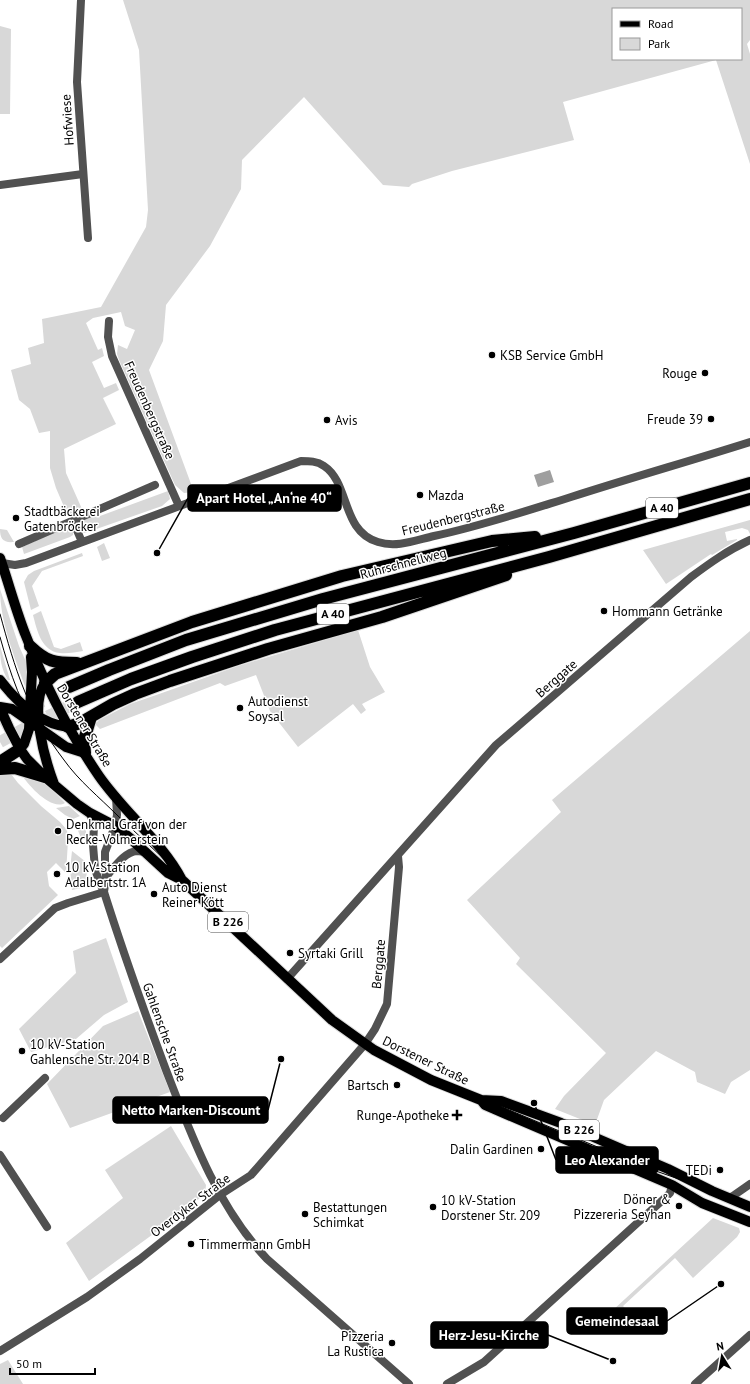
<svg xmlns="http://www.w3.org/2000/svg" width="750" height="1384" font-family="'PT Sans',sans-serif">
<rect width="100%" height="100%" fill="#fff"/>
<!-- green -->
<path fill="#d8d8d8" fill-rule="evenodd" d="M 123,0 L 750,0 L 750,40 L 747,44 L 750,54 L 750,164 L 716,60 L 563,102 L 574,140 L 452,171 L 412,184 L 409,187 L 383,185 L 304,97 L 242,160 L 241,189 L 210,246 L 166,305 L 163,341 L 149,370 L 194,492 L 184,493 L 175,485 L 119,360 L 117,354 L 118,345 L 127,349 L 135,330 L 125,326 L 121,312 L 93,318 L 86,323 L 98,350 L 102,348 L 104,356 L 92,362 L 104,388 L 116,383 L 119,390 L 103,398 L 116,424 L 64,449 L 66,473 L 82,509 L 68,516 L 56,488 L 50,468 L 50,431 L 39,433 L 30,409 L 19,400 L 11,370 L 31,364 L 28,348 L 44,343 L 42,319 L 101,307 L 146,227 L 148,210 L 139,50 ZM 613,9 L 741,9 L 741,59 L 613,59 Z
M 0,26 L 11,29 L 10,114 L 0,114 Z
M 168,491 L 170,499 L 162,506 L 85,533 L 82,532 L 78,523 L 91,516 L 100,516 Z
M 750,520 L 750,534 L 748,530 L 742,528 L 725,532 L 727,541 L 737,539 L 737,540 L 712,555 L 711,554 L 666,584 L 643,550 Z
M 66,527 L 70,527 L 73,531 L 73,535 L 70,537 L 24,554 L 22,547 Z
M 0,529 L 7,530 L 14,542 C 3,543 0,539 0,529 Z
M 104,543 L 110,558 L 102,561 L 97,547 Z
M 82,553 L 83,556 L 42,571 L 32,586 L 39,606 L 31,610 L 24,582 L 28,575 L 34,571 Z
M 0,589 L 19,646 L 27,664 L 28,686 L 25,686 C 14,656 0,621 0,589 Z
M 41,611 L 54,647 L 61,649 L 80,642 L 83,651 C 76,652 67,654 60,653 C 41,651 37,630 33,615 Z
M 358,630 L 370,667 L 385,692 L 362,704 L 366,710 L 361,714 L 353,704 L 298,747 L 270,711 L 256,675 L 225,686 L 220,683 L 100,729 L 95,724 L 99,720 L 130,704 L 159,694 L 238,666 Z
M 750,631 L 750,1070 L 731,1082 L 725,1094 L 697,1082 L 695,1072 L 656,1051 L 604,1100 L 595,1125 L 555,1109 L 564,1096 L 606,1053 L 516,964 L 520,958 L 467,900 L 561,812 L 552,800 Z
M 0,646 L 10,680 L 8,680 C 1,669 0,658 0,646 Z
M 11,774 L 18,783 L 41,806 L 60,822 L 67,830 L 68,841 L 66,873 L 56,863 L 47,872 L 49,886 L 58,895 L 2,948 L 0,946 L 0,775 Z
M 21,774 L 43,780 L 65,803 C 51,811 28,785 21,774 Z
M 69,806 L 80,816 L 73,819 L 65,815 L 56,808 Z
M 81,822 L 86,827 L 86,840 L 81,838 L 77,828 Z
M 72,851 L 86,862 L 87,883 L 81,888 L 72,890 L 70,869 Z
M 106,938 L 128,1002 L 104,1015 L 76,1039 L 31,1052 L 19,1029 L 76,973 L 73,951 Z
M 138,1011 L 170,1092 L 70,1128 L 47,1084 L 103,1026 Z
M 171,1126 L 206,1185 L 205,1194 L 171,1221 L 89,1281 L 66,1243 L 123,1198 L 105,1170 Z
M 713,1218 L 739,1228 L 740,1232 L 737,1237 L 693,1278 L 675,1258 L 623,1306 L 635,1319 L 601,1327 L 599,1324 L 600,1322 Z
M 8,1360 L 23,1384 L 0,1384 L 0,1364 Z"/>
<!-- water -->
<path fill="#9f9f9f" d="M 550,470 L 554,482 L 538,487 L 534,475 Z"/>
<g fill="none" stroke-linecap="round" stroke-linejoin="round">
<!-- motorway-tunnel -->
<path stroke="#d9d9d9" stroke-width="12" stroke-dasharray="12 6" stroke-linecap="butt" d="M 0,724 L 69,687
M 0,742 L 36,722 L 78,702"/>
<!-- primary casing -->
<g stroke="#dbdbdb" stroke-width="12">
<path id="primary" d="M 0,558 C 9,584 16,611 26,636 C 45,685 69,732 99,776 C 124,812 162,842 182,880
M 0,680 C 16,701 40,724 68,727
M 45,683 C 29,705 45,760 54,784
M 0,707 L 12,709 L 66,747 L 85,753
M 0,708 L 9,728 L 20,749 L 27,759 L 45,777 L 77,804 L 90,813 L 115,826 L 131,839 L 168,873 L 182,880 L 332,1020 L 374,1050 L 431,1080 L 481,1100 L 501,1101 L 561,1123 L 668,1169 L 712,1191 L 750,1207
M 20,749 L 24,744 L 29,729 L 32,672 L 31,657
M 481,1100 L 485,1105 L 672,1185 L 702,1203 L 750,1222"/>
</g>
<!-- motorway casing -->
<g stroke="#dbdbdb" stroke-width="14">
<path id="motorway" d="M 30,646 C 47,662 54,663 77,663
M 45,683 L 55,674 L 192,622 L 342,576 L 492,541 L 535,537
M 69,687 L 109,670 L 186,640 L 323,599 L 574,533 L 750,483
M 78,702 L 131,679 L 192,657 L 275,630 L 549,557 L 750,499
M 68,727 L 80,723 L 113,704 L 135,694 L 170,681 L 268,649 L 382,617 L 506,575
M 85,753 L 84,740 L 91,717
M 0,762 L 20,749
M 0,769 L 15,768 L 45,777"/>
</g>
<!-- pedestrian -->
<path stroke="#515151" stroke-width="8" d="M 3,1118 L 45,1078
M 0,1155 L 47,1227"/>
<!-- minor -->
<path stroke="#515151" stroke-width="8" d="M 81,0 L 77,82 L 88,238
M 0,185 L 83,174
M 109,321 L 108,337 L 112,356 L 179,506
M 73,521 L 82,542
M 19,544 L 155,485
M 2,563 L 15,565 L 26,563 L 301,461 C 309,461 317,461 324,466 C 350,483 341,531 378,542 C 397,548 416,540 434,536 C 481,526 526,511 571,497 C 630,478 690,461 750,442
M 0,959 L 55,908 L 68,903 L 104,892
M 287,979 L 496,745 L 691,577 C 710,563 728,550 750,540
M 730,1198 L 750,1184
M 0,1351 L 87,1297 L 140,1259 L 220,1195 L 251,1175 L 365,1044 L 375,1029 L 387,1004 L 399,867 L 398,856
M 447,1384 L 484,1362 L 666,1197 L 670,1193 L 672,1185
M 695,1384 L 750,1335"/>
<!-- tertiary -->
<path stroke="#515151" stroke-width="8" d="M 90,813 L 94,826 L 93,845 L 95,869 L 99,881 L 104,892 C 123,952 144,1011 166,1070 C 192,1137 217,1206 267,1259 L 409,1384
M 106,877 C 114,868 124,852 137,851 C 140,851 144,852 146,852
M 104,892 L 106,877 L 105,867 L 105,852 L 115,826 L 117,815 L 116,797"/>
<!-- primary -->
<use href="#primary" stroke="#000" stroke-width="10"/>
<!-- motorway -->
<use href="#motorway" stroke="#000" stroke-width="12"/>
<!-- tram -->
<path stroke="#000" stroke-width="1" d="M 0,614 C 15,669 28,713 64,760 C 79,781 99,797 117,815 L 335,1019 L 372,1046 L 404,1065 L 428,1076 L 650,1169 L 699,1186 L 750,1207
M 0,637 C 10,673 22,709 44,741
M 547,1132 L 637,1170"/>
</g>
<!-- markers -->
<g fill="#000" stroke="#fff" stroke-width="1.5">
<circle cx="492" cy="355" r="4"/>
<circle cx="705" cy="373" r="4"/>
<circle cx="711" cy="419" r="4"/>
<circle cx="327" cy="420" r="4"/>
<circle cx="420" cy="495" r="4"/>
<circle cx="16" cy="518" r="4"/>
<circle cx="604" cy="611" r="4"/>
<circle cx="240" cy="708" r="4"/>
<circle cx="58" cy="831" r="4"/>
<circle cx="57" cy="874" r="4"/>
<circle cx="154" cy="894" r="4"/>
<circle cx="290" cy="953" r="4"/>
<circle cx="22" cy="1051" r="4"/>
<circle cx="397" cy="1085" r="4"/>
<path d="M455 1109h4v4h4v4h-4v4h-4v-4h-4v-4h4z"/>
<circle cx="541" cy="1149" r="4"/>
<circle cx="720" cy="1170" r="4"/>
<circle cx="679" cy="1206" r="4"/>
<circle cx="433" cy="1207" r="4"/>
<circle cx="305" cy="1214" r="4"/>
<circle cx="191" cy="1244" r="4"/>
<circle cx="392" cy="1343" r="4"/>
</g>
<g text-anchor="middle" stroke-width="3" stroke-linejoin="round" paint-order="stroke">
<!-- shield labels -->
<g fill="#fff" stroke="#4c4c4c" stroke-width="1">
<rect x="646" y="498" width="32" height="20" rx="3"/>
<rect x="317" y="604" width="32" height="20" rx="3"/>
<rect x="208" y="912" width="40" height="20" rx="3"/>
<rect x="559" y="1120" width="40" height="20" rx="3"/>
</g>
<g font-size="12" font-weight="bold" fill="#000">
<text x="662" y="512">A 40</text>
<text x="333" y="618">A 40</text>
<text x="228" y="926">B 226</text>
<text x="579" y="1134">B 226</text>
</g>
<!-- street labels -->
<g font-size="13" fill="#000" stroke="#fff">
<text transform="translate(67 120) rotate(-94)" y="5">Hofwiese</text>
<text transform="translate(150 410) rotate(66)" y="5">Freudenbergstraße</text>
<text transform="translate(453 518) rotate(-14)" y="5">Freudenbergstraße</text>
<text transform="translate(403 563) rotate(-15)" y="5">Ruhrschnellweg</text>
<text transform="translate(556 678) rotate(-41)" y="5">Berggate</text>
<text transform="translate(85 725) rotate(59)" y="5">Dorstener Straße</text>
<text transform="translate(378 964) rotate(-85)" y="5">Berggate</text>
<text transform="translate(165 1032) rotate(70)" y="5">Gahlensche Straße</text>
<text transform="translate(426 1060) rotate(26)" y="5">Dorstener Straße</text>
<text transform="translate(190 1205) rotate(-37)" y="5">Overdyker Straße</text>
</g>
<!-- poi labels -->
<g font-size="13" fill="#000" stroke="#fff" text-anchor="start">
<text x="500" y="360">KSB Service GmbH</text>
<text x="697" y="378" text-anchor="end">Rouge</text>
<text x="703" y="424" text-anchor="end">Freude 39</text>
<text x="335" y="425">Avis</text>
<text x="428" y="500">Mazda</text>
<text x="24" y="516">Stadtbäckerei<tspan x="24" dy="15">Gatenbröcker</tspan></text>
<text x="612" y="616">Hommann Getränke</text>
<text x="248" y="706">Autodienst<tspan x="248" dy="15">Soysal</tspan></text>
<text x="66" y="829">Denkmal Graf von der<tspan x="66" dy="15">Recke-Volmerstein</tspan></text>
<text x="65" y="872">10 kV-Station<tspan x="65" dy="15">Adalbertstr. 1A</tspan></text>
<text x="162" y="892">Auto Dienst<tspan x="162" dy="15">Reiner Kött</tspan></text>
<text x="298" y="958">Syrtaki Grill</text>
<text x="30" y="1049">10 kV-Station<tspan x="30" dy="15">Gahlensche Str. 204 B</tspan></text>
<text x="389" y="1090" text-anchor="end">Bartsch</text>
<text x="449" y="1120" text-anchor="end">Runge-Apotheke</text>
<text x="533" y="1154" text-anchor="end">Dalin Gardinen</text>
<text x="712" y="1175" text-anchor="end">TEDi</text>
<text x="671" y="1204" text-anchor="end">Döner &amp;<tspan x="671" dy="15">Pizzereria Seyhan</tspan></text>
<text x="441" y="1205">10 kV-Station<tspan x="441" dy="15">Dorstener Str. 209</tspan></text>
<text x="313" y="1212">Bestattungen<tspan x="313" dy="15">Schimkat</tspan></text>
<text x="199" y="1249">Timmermann GmbH</text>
<text x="384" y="1341" text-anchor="end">Pizzeria<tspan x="384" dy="15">La Rustica</tspan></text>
</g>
</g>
<!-- callouts -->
<path fill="none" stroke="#000" stroke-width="1.5" d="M157 553L188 498M281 1059L268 1110M534 1103L556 1160M721 1284L667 1321M613 1361L548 1335"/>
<g fill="#000" stroke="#fff" stroke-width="1.5">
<circle cx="157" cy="553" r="4"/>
<circle cx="281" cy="1059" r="4"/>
<circle cx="534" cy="1103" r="4"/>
<circle cx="721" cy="1284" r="4"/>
<circle cx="613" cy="1361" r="4"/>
</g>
<g fill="#000" stroke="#000" stroke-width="1.5">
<rect x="188" y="485" width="153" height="26" rx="4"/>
<rect x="113" y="1097" width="155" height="26" rx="4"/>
<rect x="556" y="1147" width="102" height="26" rx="4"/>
<rect x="567" y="1308" width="100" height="26" rx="4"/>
<rect x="431" y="1322" width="117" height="26" rx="4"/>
</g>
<g font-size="14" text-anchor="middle" font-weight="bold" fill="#fff">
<text x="264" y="503">Apart Hotel „An‘ne 40“</text>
<text x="191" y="1115">Netto Marken-Discount</text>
<text x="607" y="1165">Leo Alexander</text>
<text x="617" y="1326">Gemeindesaal</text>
<text x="489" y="1340">Herz-Jesu-Kirche</text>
</g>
<!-- legend -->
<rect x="612" y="8" width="130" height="52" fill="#ffffff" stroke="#999999"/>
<rect x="620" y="21" width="20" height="6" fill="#000000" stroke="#999999"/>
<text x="648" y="28" font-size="12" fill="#000000">Road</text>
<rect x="620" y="38" width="20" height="12" fill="#d8d8d8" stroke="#999999"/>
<text x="648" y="48" font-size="12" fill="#000000">Park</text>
<!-- north arrow -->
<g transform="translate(722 1356) rotate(349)" stroke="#ffffff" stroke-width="3" paint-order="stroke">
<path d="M0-3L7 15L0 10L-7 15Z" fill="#000000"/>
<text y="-6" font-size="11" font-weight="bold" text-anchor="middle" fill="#000000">N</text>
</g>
<!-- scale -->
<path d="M10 1368v6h85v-6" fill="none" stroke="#000000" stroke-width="2"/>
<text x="16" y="1368" font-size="12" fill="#000000" stroke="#ffffff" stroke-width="3" paint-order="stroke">50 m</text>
</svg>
